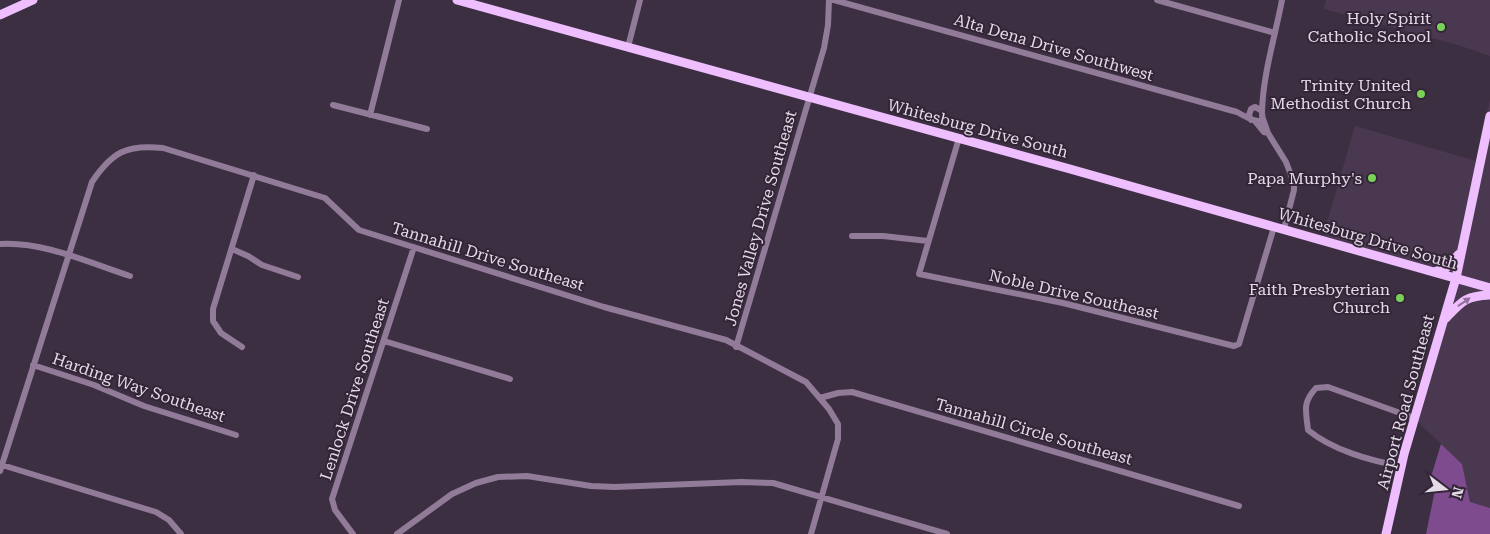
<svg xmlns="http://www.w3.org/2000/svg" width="1490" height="534" font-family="'Roboto Serif',serif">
<rect width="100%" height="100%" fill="#3d2f42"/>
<!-- built -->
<path fill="#4a3850" d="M 1326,0 L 1490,0 L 1490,56 L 1458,45 L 1324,9 Z
M 1490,99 L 1490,508 L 1470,503 L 1462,464 L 1414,418 L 1457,284 L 1321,243 L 1355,126 L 1476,161 Z"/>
<!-- forest -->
<path fill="#7e4b8e" d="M 1441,444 L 1462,464 L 1470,502 L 1490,508 L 1490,534 L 1426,534 L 1435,490 L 1431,477 Z"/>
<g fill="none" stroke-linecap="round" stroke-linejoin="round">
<!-- minor -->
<path stroke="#927b99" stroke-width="6" d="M 834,0 L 1237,112 C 1244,116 1269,131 1261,110 L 1255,107 L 1251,109 L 1249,115 L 1251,120
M 1157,0 L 1275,33
M 628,47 L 640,0
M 333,105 L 427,129
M 1262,112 C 1263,74 1275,37 1282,0
M 370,115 L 399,0
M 1262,116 L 1268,133 L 1286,162 L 1294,183 L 1294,190 L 1284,229
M 1255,121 L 1264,132 L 1268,133
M 959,138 L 919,274 L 1063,303 L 1234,346 L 1239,344 L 1274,227
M 852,236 L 883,236 L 928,241
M 0,244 C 42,241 90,263 130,276
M 232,249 L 248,256 L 262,265 L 298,277
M 384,341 L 510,379
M 242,347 L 221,333 L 213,321 L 213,309 L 254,175
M 736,347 L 824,48 L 828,25 L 829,0
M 33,365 L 94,385 L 144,406 L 236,435
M 820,398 L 838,393 L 852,392 L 1239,506
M 2,465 L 156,512 L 169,520 L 181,534
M 1401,466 C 1371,461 1332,450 1308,430 C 1306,411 1302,403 1316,388 L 1328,387 L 1414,418
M 0,471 L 92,182 C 112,152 127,144 163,148 L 325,198 L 359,230 L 604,307 L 726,340 L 806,382 L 829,409 L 838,424 L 838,439 L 811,534
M 353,534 L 335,510 L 332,499 L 414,247
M 397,534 L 452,494 L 476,483 L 498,477 L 527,476 L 591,486 L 615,487 L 741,482 L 773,483 L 947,534"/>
<!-- major -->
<path stroke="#eebefe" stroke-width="9" d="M 457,0 L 1070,169 L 1490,288
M 0,15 L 33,0
M 1434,272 L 1446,268 L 1459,254
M 1445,319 C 1462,301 1465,296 1490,295
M 1386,534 L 1404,454 L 1456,278 L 1490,116"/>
</g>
<!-- one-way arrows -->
<defs><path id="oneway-solid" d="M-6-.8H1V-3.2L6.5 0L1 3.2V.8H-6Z" transform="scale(1.25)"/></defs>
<use fill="#90729a" href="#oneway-solid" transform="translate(1464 302) rotate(-34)"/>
<!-- markers -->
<g fill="#79d157" stroke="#332537" stroke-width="2">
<circle cx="1441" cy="27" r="5"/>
<circle cx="1421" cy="94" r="5"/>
<circle cx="1372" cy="178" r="5"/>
<circle cx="1400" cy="298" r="5"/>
</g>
<g text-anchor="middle" stroke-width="4" stroke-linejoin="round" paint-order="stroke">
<!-- poi labels -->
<g font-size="16" fill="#e4dbe7" stroke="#332537" text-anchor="end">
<text x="1431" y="24">Holy Spirit<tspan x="1431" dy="18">Catholic School</tspan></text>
<text x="1411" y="91">Trinity United<tspan x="1411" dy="18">Methodist Church</tspan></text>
<text x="1362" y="184">Papa Murphy's</text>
<text x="1390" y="295">Faith Presbyterian<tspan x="1390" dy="18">Church</tspan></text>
</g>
<!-- street labels -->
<g font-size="16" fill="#e4dbe7" stroke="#332537">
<text transform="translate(1054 47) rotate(16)" y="6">Alta Dena Drive Southwest</text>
<text transform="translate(978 128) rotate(15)" y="6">Whitesburg Drive South</text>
<text transform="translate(760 218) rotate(-74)" y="6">Jones Valley Drive Southeast</text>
<text transform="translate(1368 238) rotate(16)" y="6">Whitesburg Drive South</text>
<text transform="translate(488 256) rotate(17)" y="6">Tannahill Drive Southeast</text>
<text transform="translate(1074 294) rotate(13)" y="6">Noble Drive Southeast</text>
<text transform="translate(139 387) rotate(19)" y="6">Harding Way Southeast</text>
<text transform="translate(354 389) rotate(-72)" y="6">Lenlock Drive Southeast</text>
<text transform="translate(1405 402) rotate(-75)" y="6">Airport Road Southeast</text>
<text transform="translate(1034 431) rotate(16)" y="6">Tannahill Circle Southeast</text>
</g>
</g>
<!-- north arrow -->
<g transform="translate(1445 489) rotate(106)" stroke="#332537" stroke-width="4" paint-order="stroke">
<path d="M0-4L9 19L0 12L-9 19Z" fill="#e4dbe7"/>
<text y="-8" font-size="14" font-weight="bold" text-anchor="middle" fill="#e4dbe7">N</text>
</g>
</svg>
